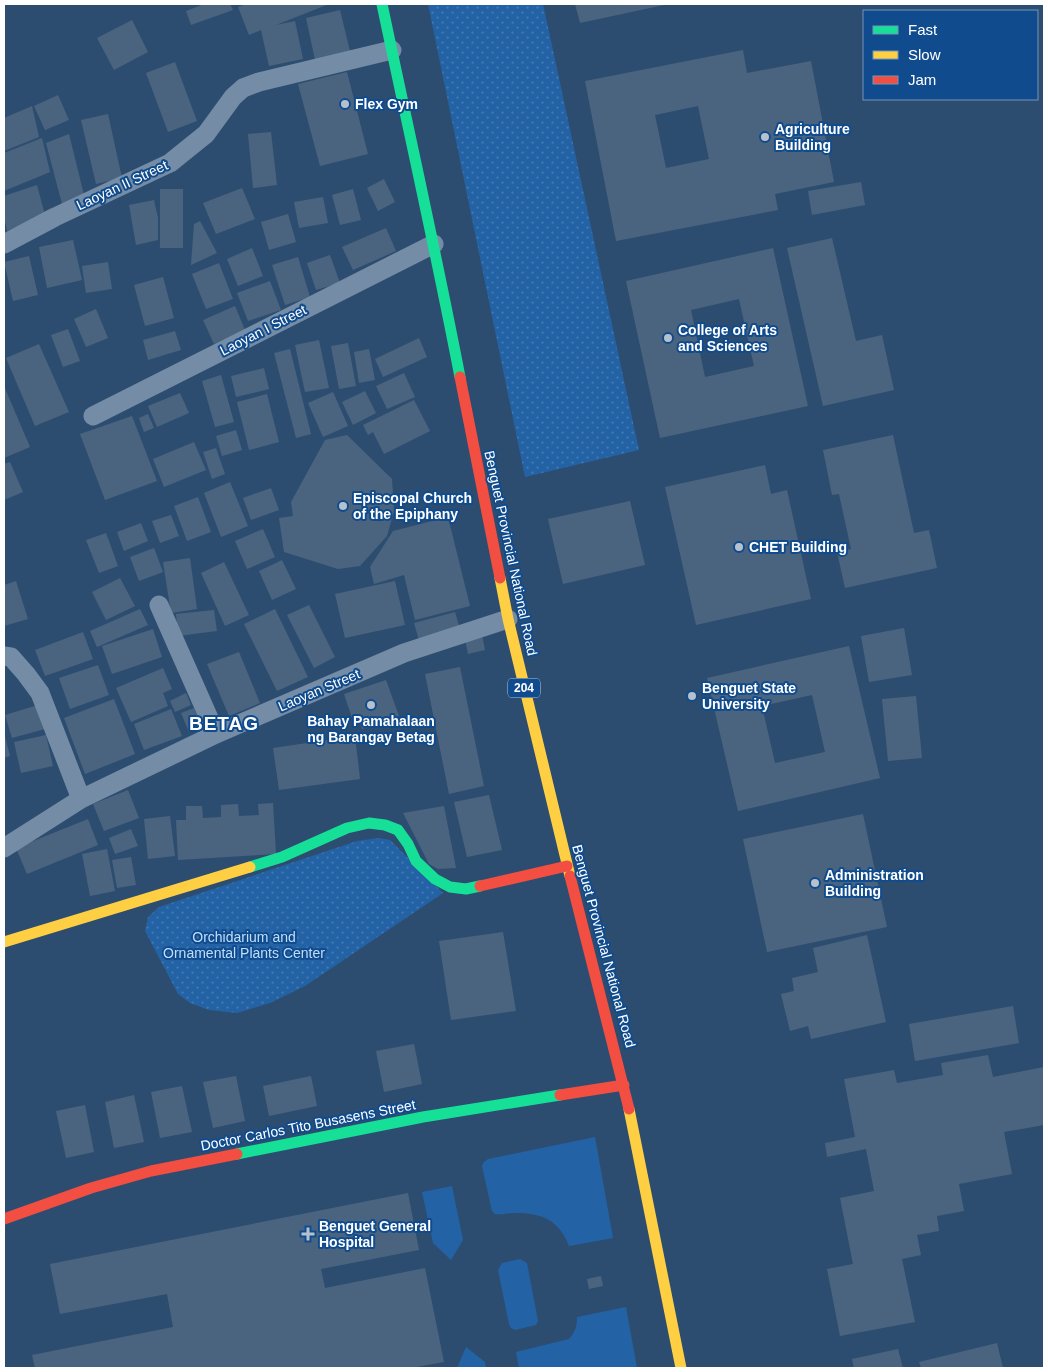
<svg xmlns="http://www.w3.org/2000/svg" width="1048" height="1372" font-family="Arial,sans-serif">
<defs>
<pattern id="park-dots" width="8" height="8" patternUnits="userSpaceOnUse" patternTransform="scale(1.25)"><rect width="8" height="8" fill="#2363a5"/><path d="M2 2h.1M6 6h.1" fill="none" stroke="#447ab2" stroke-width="1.8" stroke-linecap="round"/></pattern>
</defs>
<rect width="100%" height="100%" fill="#2d4d70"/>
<!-- grass -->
<path fill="#2363a5" d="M 595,1137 L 613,1238 L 569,1246 C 559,1220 542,1213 515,1213 C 508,1213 501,1215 495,1214 L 492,1211 L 482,1166 L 484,1162 L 488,1159 Z
M 452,1186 L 463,1240 L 451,1260 L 433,1243 L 422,1192 Z
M 520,1259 L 527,1263 L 538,1321 L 536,1325 L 515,1330 L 511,1328 L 509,1324 L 498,1270 L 502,1263 Z
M 626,1307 L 637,1368 L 519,1368 L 516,1352 L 569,1339 C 575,1332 577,1327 577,1317 Z
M 466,1347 L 485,1362 L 486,1368 L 457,1368 Z"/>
<!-- park -->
<path fill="url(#park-dots)" d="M 428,4 L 543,4 L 639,450 L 525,477 Z
M 379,838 L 390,840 L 443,893 L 305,986 L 270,1003 L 237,1013 L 209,1010 L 190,1003 L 178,994 L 145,931 L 148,917 L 159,907 L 357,841 Z"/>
<!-- building -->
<path fill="#4a6480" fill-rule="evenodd" d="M 204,4 L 230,4 L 233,10 L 191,25 L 186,11 Z
M 246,4 L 329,4 L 276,25 L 295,21 L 303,59 L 269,66 L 261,30 L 249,35 L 238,7 Z
M 575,4 L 664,4 L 664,5 L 580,23 Z
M 340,10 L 350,51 L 315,60 L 306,18 Z
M 132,20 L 148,52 L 114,70 L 97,38 Z
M 743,50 L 747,73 L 811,61 L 834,182 L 775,194 L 778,210 L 616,241 L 585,81 ZM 698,106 L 709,159 L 666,168 L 655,115 Z
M 175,62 L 197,121 L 168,132 L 146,73 Z
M 347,72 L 368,154 L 320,166 L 298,84 Z
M 58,95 L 69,120 L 45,130 L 34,106 Z
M 32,106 L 39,137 L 4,151 L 4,118 Z
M 108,114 L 122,178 L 96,184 L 81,120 Z
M 271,132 L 277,185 L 253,188 L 248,134 Z
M 69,134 L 84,195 L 62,204 L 46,143 Z
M 42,138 L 50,172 L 4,191 L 4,153 Z
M 384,179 L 395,202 L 378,211 L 367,188 Z
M 861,182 L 865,205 L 812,215 L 808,191 Z
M 37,185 L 45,215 L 7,231 L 4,216 L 4,196 Z
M 242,188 L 255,219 L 216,234 L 203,203 Z
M 160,189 L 183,189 L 183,248 L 160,248 Z
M 353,189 L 361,220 L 340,225 L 332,195 Z
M 323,197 L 328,223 L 299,228 L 294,202 Z
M 154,200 L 158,218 L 158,240 L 136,245 L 129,205 Z
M 288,214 L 296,242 L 269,250 L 261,222 Z
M 200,221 L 217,253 L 191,265 L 194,224 Z
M 386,228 L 396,251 L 353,270 L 342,247 Z
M 832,238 L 856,341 L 882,335 L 894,390 L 823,406 L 787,248 Z
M 73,240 L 82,280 L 47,288 L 39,247 Z
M 252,248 L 263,276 L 238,286 L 227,259 Z
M 773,248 L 808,406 L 660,438 L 626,281 ZM 739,299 L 754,366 L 705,377 L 691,310 Z
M 330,255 L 340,283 L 316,290 L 307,263 Z
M 29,256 L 38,295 L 13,301 L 4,262 Z
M 298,257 L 310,297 L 285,305 L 272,265 Z
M 108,262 L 112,289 L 86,293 L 82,266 Z
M 219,263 L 233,299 L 206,309 L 192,274 Z
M 163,277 L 174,318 L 145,326 L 134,285 Z
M 270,281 L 281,310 L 248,321 L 237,293 Z
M 235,306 L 245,330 L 214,344 L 203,320 Z
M 96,309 L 108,338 L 86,347 L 74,319 Z
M 68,329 L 80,361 L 63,367 L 51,335 Z
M 175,331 L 181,350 L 148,360 L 143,340 Z
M 419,338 L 427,357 L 383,377 L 375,359 Z
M 319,340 L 329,388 L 305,392 L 295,345 Z
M 348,343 L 356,386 L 339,389 L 331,346 Z
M 39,344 L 69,412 L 35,426 L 6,358 Z
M 290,349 L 311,434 L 296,438 L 274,353 Z
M 369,349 L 375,380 L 359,383 L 354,352 Z
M 264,368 L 269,389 L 236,397 L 231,376 Z
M 404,373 L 415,397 L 387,409 L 376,386 Z
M 221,375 L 234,422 L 215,427 L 202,381 Z
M 4,386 L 30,447 L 4,458 Z
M 365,391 L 376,413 L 353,425 L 342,402 Z
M 333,392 L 348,426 L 323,437 L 308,403 Z
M 180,393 L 189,413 L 157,427 L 148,406 Z
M 267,394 L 279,442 L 249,450 L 237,402 Z
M 414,400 L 430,431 L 384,454 L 373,432 L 368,435 L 363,425 Z
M 148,414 L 154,428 L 144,432 L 139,418 Z
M 132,416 L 157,481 L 105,500 L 80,434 Z
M 236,430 L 242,450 L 222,456 L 216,436 Z
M 347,435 L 392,479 L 394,511 L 387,536 L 360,566 L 338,569 L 284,552 L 279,518 L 293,516 L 291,502 L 325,440 Z
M 893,435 L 914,533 L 929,530 L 937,568 L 845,588 L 837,552 L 851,549 L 839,494 L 832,495 L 823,450 Z
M 194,442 L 206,470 L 164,487 L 153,459 Z
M 216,448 L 225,474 L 212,479 L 203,452 Z
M 10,462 L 23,492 L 4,500 L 4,464 Z
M 765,465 L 771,494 L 787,490 L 811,599 L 696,625 L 665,487 Z
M 230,482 L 248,526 L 221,537 L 204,493 Z
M 271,488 L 279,510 L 251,520 L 243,498 Z
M 198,497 L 211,532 L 187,541 L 174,506 Z
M 630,501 L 645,565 L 563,584 L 548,519 Z
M 171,515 L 179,536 L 160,543 L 152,521 Z
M 448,517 L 470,606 L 415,620 L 404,575 L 374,584 L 370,567 L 393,531 Z
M 141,523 L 148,541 L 124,551 L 117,532 Z
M 263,529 L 275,557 L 247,569 L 235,541 Z
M 106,533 L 118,566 L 99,573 L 86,540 Z
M 154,548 L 163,572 L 139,581 L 130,557 Z
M 190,558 L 197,609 L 171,613 L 163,562 Z
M 282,560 L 296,589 L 272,600 L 259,571 Z
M 224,562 L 249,615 L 225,626 L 201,573 Z
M 120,578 L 135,606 L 106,620 L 92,592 Z
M 16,581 L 28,619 L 4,626 L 4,585 Z
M 395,581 L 405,625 L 345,638 L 335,594 Z
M 309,605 L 335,657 L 314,668 L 287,615 Z
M 140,609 L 148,625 L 97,647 L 90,631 Z
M 275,609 L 308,677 L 277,691 L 244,624 Z
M 214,610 L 217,631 L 178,636 L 176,614 Z
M 455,612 L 461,633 L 420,644 L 414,623 Z
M 904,628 L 912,675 L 869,682 L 861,636 Z
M 153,629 L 162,657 L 112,674 L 102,646 Z
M 83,632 L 93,659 L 45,676 L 35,650 Z
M 482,635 L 485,650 L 468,654 L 465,639 Z
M 849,646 L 880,778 L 738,811 L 707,678 ZM 812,695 L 825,752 L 775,763 L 762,706 Z
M 239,652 L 260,703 L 229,716 L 207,664 Z
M 98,665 L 109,695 L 70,709 L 59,678 Z
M 460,667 L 484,786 L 449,794 L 425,674 Z
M 163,668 L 172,689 L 163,693 L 168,706 L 131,722 L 116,688 Z
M 386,680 L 399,716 L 362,729 L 358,716 L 352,718 L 344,694 Z
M 186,693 L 191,705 L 175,712 L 170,701 Z
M 916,696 L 922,758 L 888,761 L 882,699 Z
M 114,699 L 135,754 L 85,774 L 64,718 Z
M 38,705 L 45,729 L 12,738 L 5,715 Z
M 194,708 L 202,727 L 189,732 L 181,713 Z
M 171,709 L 182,736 L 144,750 L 134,724 Z
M 4,733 L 10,756 L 4,758 Z
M 46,735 L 53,766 L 21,773 L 14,742 Z
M 355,736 L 360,779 L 279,790 L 273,748 Z
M 128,790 L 139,818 L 104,831 L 93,804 Z
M 489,795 L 502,850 L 467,857 L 454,802 Z
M 273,803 L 276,854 L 178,860 L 176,820 L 186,820 L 186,806 L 202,806 L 203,818 L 221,817 L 221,805 L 238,804 L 239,816 L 259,815 L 258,804 Z
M 444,806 L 456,868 L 438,869 L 429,864 L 403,813 Z
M 863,814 L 887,927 L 767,952 L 743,839 Z
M 170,816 L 175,856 L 148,859 L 144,819 Z
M 88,819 L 98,845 L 27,874 L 16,848 Z
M 131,829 L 138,846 L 115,854 L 109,838 Z
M 107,849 L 115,891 L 90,896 L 82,854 Z
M 131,857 L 136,885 L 117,888 L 112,860 Z
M 503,932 L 516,1011 L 451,1020 L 439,941 Z
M 867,935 L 886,1022 L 811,1039 L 808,1026 L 790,1031 L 781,994 L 794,991 L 792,978 L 818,972 L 813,948 Z
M 1013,1006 L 1019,1043 L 915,1061 L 909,1024 Z
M 414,1044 L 422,1084 L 384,1092 L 376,1051 Z
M 988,1055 L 993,1077 L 1044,1067 L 1044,1125 L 1004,1132 L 1012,1174 L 959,1184 L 964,1211 L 937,1216 L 939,1231 L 917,1235 L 921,1255 L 902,1259 L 915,1322 L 840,1336 L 827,1269 L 853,1264 L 840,1198 L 874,1191 L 866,1149 L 827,1157 L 825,1143 L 855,1137 L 844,1079 L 894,1070 L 897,1083 L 943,1075 L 941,1063 Z
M 236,1076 L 245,1121 L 213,1128 L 203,1082 Z
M 311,1076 L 317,1106 L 269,1116 L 263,1086 Z
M 182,1086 L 192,1132 L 160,1138 L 151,1092 Z
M 134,1095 L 144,1142 L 114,1148 L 105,1102 Z
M 85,1105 L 94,1152 L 66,1158 L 56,1111 Z
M 408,1193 L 419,1250 L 321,1269 L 325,1288 L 425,1268 L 444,1362 L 411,1368 L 35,1368 L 32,1355 L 173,1327 L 167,1294 L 60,1314 L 50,1264 Z
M 601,1276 L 603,1286 L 589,1289 L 587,1279 Z
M 997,1343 L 1003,1368 L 921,1368 L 919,1362 Z
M 898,1349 L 903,1368 L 854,1368 L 852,1359 Z"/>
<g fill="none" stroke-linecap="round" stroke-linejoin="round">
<!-- street -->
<path stroke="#748ca5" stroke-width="19" d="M 4,244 L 55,217 L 170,163 L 206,134 L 233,97 L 243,88 L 259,82 L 392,50
M 93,416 L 434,244
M 159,605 L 216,734
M 4,656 L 11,657 L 26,674 L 40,693 L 81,799
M 4,848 L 81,799 L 216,734 L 404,653 L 508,619"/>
<!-- fast -->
<path stroke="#16e098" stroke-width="11" d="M 382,4 C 408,128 436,252 460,377
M 250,867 L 282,857 L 347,828 L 369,823 L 385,825 L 398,830 L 408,844 L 416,861 L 435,879 L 450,887 L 466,889 L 480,886
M 237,1154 L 423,1117 L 560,1095"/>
<!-- slow -->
<path stroke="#ffcf43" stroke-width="11" d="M 500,578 L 508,619 L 570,876
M 4,942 L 250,867
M 629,1109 L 681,1368"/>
<!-- jam -->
<path stroke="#f24e42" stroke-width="11" d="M 460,377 L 500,578
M 570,876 L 629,1109
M 480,886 L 567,866
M 560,1095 L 624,1085
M 4,1219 L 91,1188 L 151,1171 L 237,1154"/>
</g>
<!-- markers -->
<g fill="#b6c1cd" stroke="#104c8d" stroke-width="2">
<circle cx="345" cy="104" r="5"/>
<circle cx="765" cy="137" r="5"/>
<circle cx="668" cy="338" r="5"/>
<circle cx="343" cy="506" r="5"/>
<circle cx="739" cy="547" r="5"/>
<circle cx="692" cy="696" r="5"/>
<circle cx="371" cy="705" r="5"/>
<circle cx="815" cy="883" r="5"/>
<path d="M305.5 1226.5h5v5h5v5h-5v5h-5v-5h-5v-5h5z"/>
</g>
<g text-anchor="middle" stroke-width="4" stroke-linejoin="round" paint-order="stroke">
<!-- shield labels -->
<rect fill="#104c8d" stroke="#b7c9dd" stroke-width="1" x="508" y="678.5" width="32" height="19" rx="4"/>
<g font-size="12" font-weight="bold" fill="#fff">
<text x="524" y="692">204</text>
</g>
<!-- poi labels -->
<g font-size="14" font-weight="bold" fill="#fff" stroke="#104c8d" text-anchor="start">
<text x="355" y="109">Flex Gym</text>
<text x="775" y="134">Agriculture<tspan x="775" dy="16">Building</tspan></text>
<text x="678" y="335">College of Arts<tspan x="678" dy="16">and Sciences</tspan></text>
<text x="353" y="503">Episcopal Church<tspan x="353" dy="16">of the Epiphany</tspan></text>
<text x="749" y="552">CHET Building</text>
<text x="702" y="693">Benguet State<tspan x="702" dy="16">University</tspan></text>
<text x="371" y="726" text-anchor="middle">Bahay Pamahalaan<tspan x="371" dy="16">ng Barangay Betag</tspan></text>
<text x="825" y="880">Administration<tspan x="825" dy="16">Building</tspan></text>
<text x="319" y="1231">Benguet General<tspan x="319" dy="16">Hospital</tspan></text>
</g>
<!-- street labels -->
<g font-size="14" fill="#fff" stroke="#104c8d">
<text transform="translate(122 185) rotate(-25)" y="5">Laoyan II Street</text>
<text transform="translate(263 330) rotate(-27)" y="5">Laoyan I Street</text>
<text transform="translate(511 553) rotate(78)" y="5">Benguet Provincial National Road</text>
<text transform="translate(319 690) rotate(-23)" y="5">Laoyan Street</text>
<text transform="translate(604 946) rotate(75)" y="5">Benguet Provincial National Road</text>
<text transform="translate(308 1125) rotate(-11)" y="5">Doctor Carlos Tito Busasens Street</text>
</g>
<!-- park labels -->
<g font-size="14" fill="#bfdefd" stroke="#104c8d">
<text x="244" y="942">Orchidarium and<tspan x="244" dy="16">Ornamental Plants Center</tspan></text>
</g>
<!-- district labels -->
<g font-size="19" font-weight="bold" letter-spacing="1" fill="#fff" stroke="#104c8d">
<text x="224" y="730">BETAG</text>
</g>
</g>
<!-- border -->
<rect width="1048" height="1372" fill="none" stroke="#ffffff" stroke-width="10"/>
<!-- legend -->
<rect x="863" y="10" width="175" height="90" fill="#104c8d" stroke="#7094bb"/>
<rect x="873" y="26" width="25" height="8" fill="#16e098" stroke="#7094bb"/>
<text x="908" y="35" font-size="15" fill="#ffffff">Fast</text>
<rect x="873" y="51" width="25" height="8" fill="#ffcf43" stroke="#7094bb"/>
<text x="908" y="60" font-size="15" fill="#ffffff">Slow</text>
<rect x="873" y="76" width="25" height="8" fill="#f24e42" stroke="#7094bb"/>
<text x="908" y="85" font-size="15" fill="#ffffff">Jam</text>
</svg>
